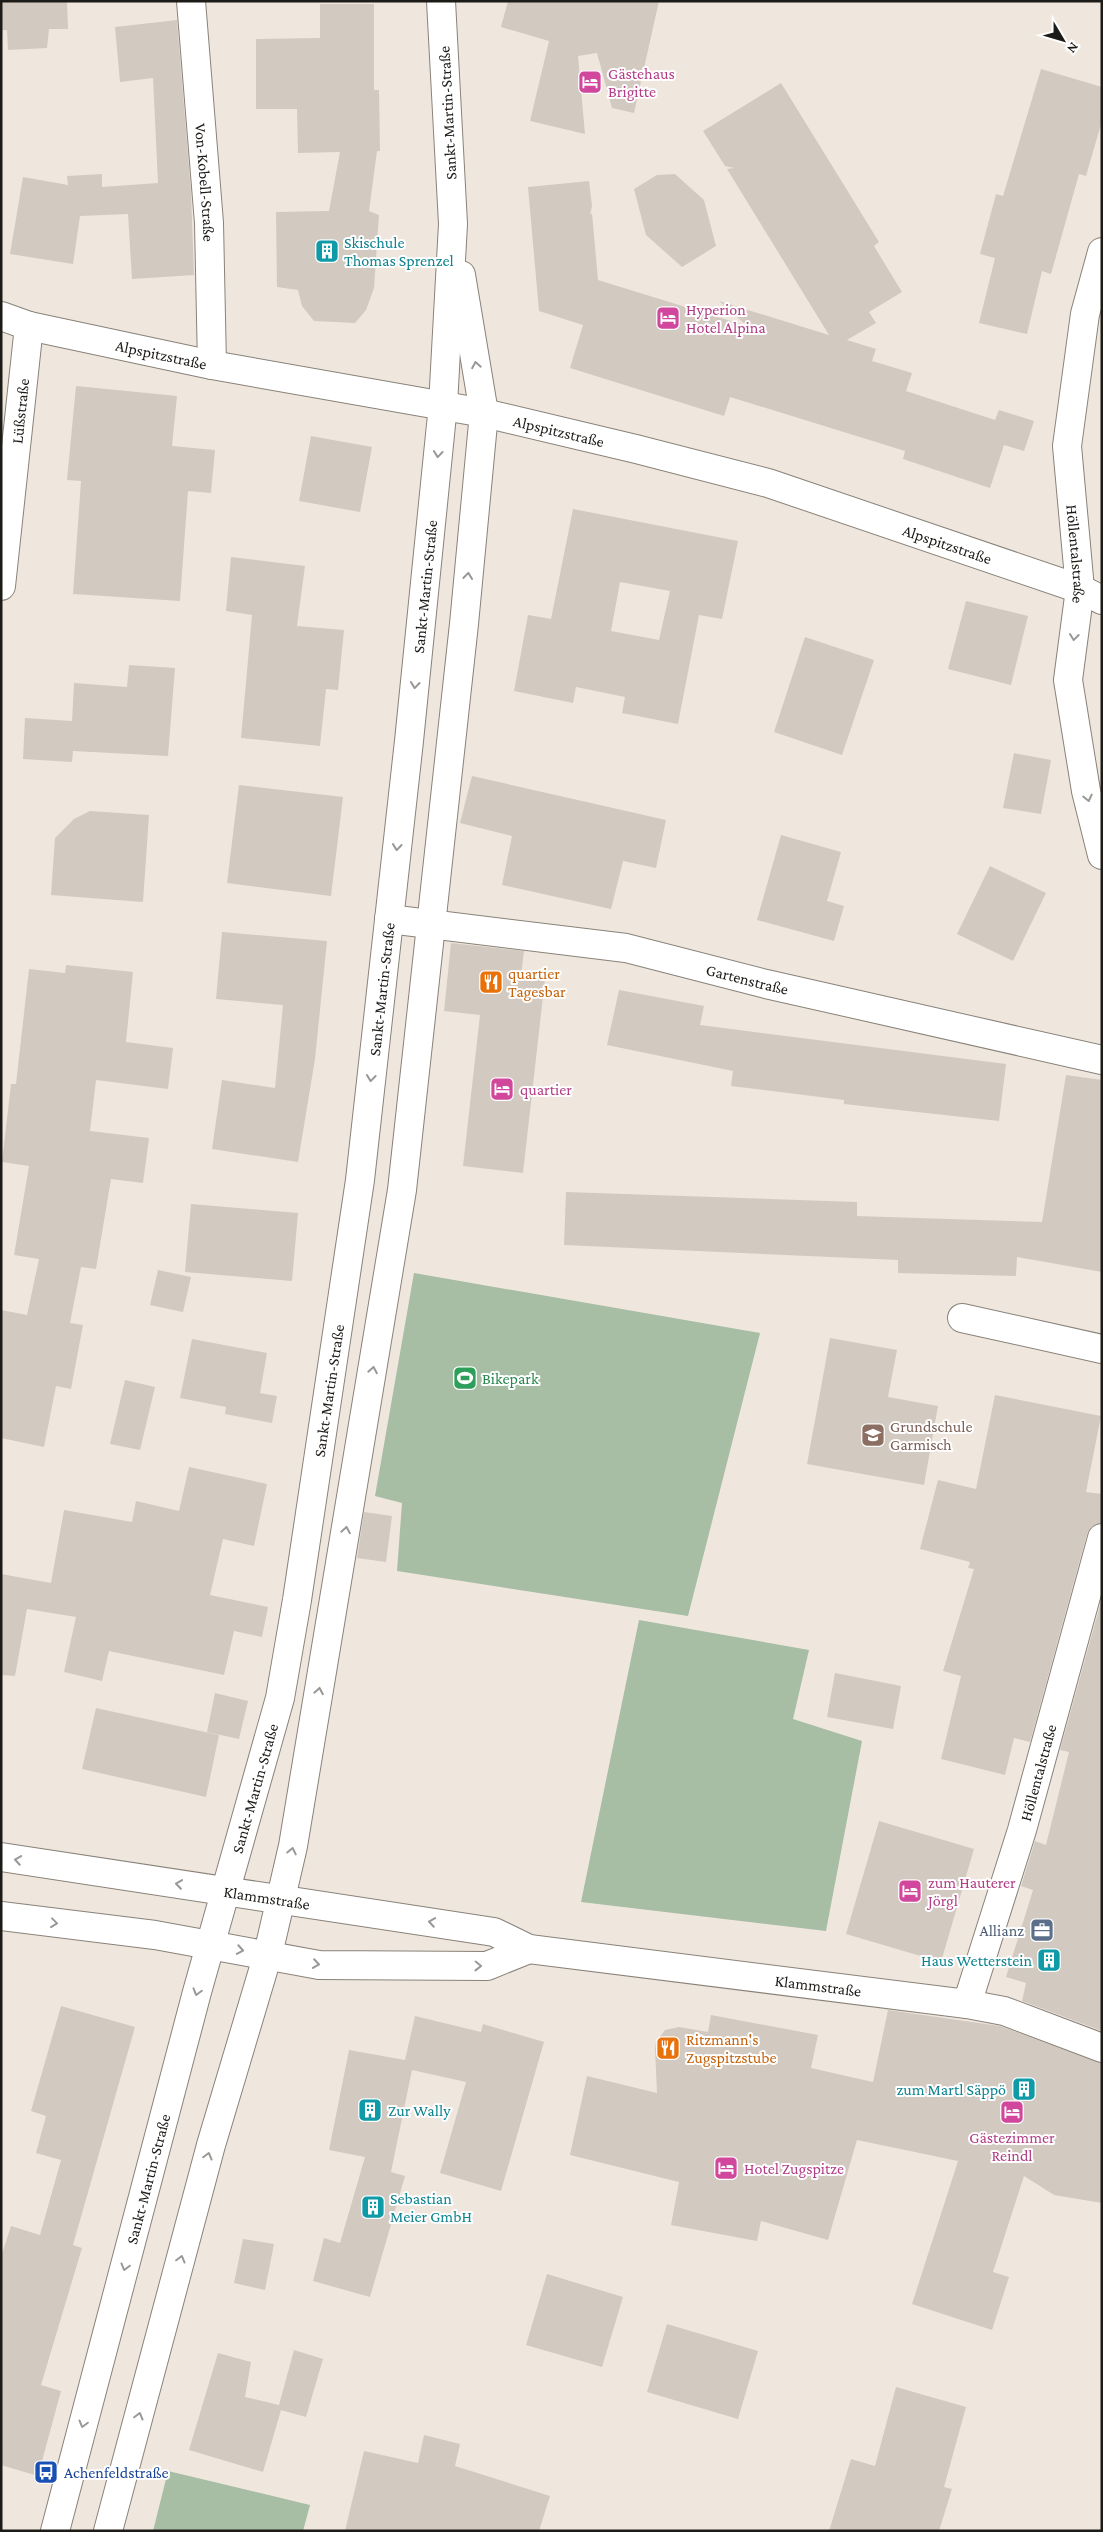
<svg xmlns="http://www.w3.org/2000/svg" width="1103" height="2532" font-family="'Crimson Pro',serif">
<rect width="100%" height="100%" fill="#efe7de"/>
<!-- green -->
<path fill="#a7bda4" d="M 414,1273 L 760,1333 L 688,1616 L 397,1571 L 402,1503 L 375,1496 Z
M 639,1620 L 809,1650 L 793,1719 L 862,1741 L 826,1931 L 581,1902 Z
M 168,2471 L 310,2505 L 303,2531 L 153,2531 Z"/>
<!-- building -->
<path fill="#d2cac1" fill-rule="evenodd" d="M 1,1 L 67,1 L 68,29 L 49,29 L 47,48 L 8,50 L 7,30 L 1,30 Z
M 508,1 L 659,1 L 634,113 L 612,108 L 597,53 L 578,56 L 585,134 L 530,121 L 549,41 L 501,27 Z
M 320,4 L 374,4 L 374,90 L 379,90 L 380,151 L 377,151 L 369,211 L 379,215 L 374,288 L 366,310 L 355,323 L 314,321 L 302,306 L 298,290 L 277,287 L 276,212 L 329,211 L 340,152 L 298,153 L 297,109 L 256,109 L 256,39 L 320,38 Z
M 177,20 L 191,192 L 194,275 L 132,279 L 128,214 L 80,216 L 73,264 L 10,254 L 23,177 L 68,185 L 67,176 L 102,174 L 102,187 L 158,183 L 153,78 L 120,82 L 115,27 Z
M 1041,69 L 1102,87 L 1102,121 L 1086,176 L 1079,174 L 1051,274 L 1042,271 L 1027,334 L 979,323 L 995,258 L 980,254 L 996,194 L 1003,196 Z
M 781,83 L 879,242 L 874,246 L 902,292 L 869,312 L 876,323 L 847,340 L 876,349 L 872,361 L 912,373 L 906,391 L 995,420 L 999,410 L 1034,421 L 1024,451 L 1004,445 L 990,488 L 903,459 L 905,451 L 730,397 L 724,416 L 570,368 L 583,325 L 539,311 L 528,187 L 589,181 L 592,206 L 590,215 L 592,213 L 598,280 L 747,326 L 719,301 L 829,335 L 727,169 L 734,168 L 725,166 L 703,131 Z
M 675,174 L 704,200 L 716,246 L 682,267 L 646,235 L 634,189 L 657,175 Z
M 76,386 L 177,396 L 172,446 L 215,450 L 211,493 L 188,491 L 180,601 L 73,594 L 81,481 L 67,480 Z
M 311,436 L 372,447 L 360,512 L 299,501 Z
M 573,509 L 738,541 L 722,619 L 699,615 L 678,724 L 622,713 L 625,697 L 576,687 L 573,703 L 514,691 L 528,615 L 551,619 ZM 620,582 L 670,591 L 659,640 L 611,631 Z
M 231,557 L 305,566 L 297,626 L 344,630 L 338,690 L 326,689 L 320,746 L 241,738 L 252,615 L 226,611 Z
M 966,601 L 1028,616 L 1011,685 L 948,669 Z
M 805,637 L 874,660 L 842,755 L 774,732 Z
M 129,665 L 175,668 L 168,756 L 73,751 L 72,762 L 23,759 L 25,718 L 72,721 L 74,683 L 127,687 Z
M 1014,753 L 1051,760 L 1041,814 L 1003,808 Z
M 472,776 L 666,820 L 656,868 L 623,861 L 611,909 L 502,885 L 512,836 L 460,823 Z
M 239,785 L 343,797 L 331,896 L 227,883 Z
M 90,811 L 149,815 L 143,902 L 51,895 L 55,838 L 74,819 Z
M 781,835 L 841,852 L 827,901 L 844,906 L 834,941 L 757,920 Z
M 990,866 L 1046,893 L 1013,961 L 957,934 Z
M 222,932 L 327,941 L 315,1059 L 298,1162 L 212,1149 L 222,1080 L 275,1088 L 283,1005 L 216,999 Z
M 451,943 L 524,951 L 521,976 L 545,979 L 523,1173 L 463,1166 L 480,1015 L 444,1011 Z
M 66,965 L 133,972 L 126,1042 L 173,1048 L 168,1089 L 96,1080 L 90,1131 L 149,1138 L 143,1183 L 111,1179 L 96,1269 L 81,1267 L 70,1323 L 83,1325 L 71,1389 L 56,1386 L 44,1447 L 1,1438 L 1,1310 L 27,1315 L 39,1259 L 14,1255 L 29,1166 L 2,1162 L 11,1084 L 16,1084 L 29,969 L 65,973 Z
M 619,990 L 704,1006 L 700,1025 L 1006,1064 L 999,1121 L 844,1104 L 844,1100 L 731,1086 L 733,1071 L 607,1045 Z
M 1066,1075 L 1102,1080 L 1102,1272 L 1017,1257 L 1016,1276 L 898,1273 L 898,1260 L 564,1245 L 566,1192 L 857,1202 L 857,1216 L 1042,1222 Z
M 191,1204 L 298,1213 L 292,1281 L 185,1272 Z
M 158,1270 L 191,1277 L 183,1312 L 150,1305 Z
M 830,1338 L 897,1350 L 888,1397 L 938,1406 L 924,1485 L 807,1464 Z
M 192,1339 L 267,1353 L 260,1393 L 277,1396 L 272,1423 L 225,1414 L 226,1407 L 180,1398 Z
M 125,1380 L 155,1387 L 140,1450 L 110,1444 Z
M 995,1395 L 1101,1416 L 1086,1492 L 1102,1494 L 1102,1523 L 1091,1527 L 1087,1534 L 1030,1742 L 1014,1738 L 1005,1775 L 941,1759 L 961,1676 L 943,1671 L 974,1569 L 968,1568 L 970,1562 L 920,1549 L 938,1480 L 976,1489 Z
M 189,1467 L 267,1484 L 254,1546 L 223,1539 L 210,1595 L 268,1607 L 262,1637 L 234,1631 L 224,1675 L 109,1651 L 102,1681 L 64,1672 L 76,1617 L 27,1609 L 15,1676 L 1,1675 L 1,1574 L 51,1583 L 64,1510 L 132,1522 L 136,1501 L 179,1511 Z
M 364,1512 L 392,1516 L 386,1562 L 357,1558 Z
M 1102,1598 L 1102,2031 L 1022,2001 L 1026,1983 L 1006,1977 L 1033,1890 L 1021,1886 L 1035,1841 L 1046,1845 L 1069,1752 L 1060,1750 Z
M 835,1673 L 901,1686 L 893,1729 L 827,1717 Z
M 215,1693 L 248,1701 L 239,1739 L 207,1732 Z
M 96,1708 L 219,1735 L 206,1797 L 82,1769 Z
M 879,1821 L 974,1849 L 941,1962 L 846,1934 Z
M 61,2006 L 135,2027 L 73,2245 L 82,2248 L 41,2385 L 61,2391 L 38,2476 L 1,2465 L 1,2257 L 11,2226 L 40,2235 L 61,2160 L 36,2153 L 46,2116 L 31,2111 Z
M 888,2010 L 1000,2026 L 1102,2063 L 1102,2203 L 1054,2195 L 1024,2176 L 993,2272 L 1009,2277 L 992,2330 L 912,2304 L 958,2161 L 857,2140 L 828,2240 L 761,2221 L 757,2241 L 671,2225 L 679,2182 L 570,2155 L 587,2076 L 657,2093 L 655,2049 L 656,2042 L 665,2030 L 679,2027 L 708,2032 L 711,2015 L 818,2035 L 811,2068 L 873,2082 Z
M 415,2016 L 481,2032 L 483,2024 L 544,2042 L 501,2191 L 440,2173 L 466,2082 L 412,2070 L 391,2172 L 405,2176 L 370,2297 L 313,2281 L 324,2238 L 340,2243 L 365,2157 L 329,2150 L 349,2050 L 405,2060 Z
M 243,2239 L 274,2244 L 265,2290 L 234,2283 Z
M 547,2274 L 623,2297 L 602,2367 L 526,2345 Z
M 667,2324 L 758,2351 L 738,2419 L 647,2392 Z
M 294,2350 L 323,2359 L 306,2417 L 281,2410 L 263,2472 L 189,2450 L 218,2353 L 251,2362 L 245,2397 L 279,2405 Z
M 896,2387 L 966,2407 L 944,2487 L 952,2489 L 939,2531 L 829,2531 L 851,2459 L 875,2466 Z
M 424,2435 L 460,2444 L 455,2466 L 550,2496 L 539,2531 L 345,2531 L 364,2451 L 418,2463 Z"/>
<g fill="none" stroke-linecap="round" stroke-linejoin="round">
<!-- street casing -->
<g stroke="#898279" stroke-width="30">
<g id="street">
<path id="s1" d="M 191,1 L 209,223 L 212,365"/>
<path id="s2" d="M 1102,252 L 1085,314 L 1067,446 L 1080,589 L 1068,680 L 1086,791 L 1102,855"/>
<path id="s3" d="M 1,316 L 29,326 L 212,365 L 484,413 L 636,449 L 768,483 L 1080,589 L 1102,600"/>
<path id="s4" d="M 1,586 L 29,326"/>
<path id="s5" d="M 389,919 L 626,948 L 766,984 L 1102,1060"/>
<path d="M 962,1318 L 1102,1349"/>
<path id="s6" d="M 1,1857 L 494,1932 L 529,1949 L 967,2004 L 1004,2011 L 1102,2048"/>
<path d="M 1,1916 L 155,1935 L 319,1965 L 487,1966 L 529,1949"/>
<path id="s7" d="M 967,2004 L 1022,1830 L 1102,1538"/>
</g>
</g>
<!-- secondary casing -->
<g stroke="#898279" stroke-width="30">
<g id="secondary">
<path id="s8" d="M 55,2531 L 197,1992 L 280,1698 L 297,1600 L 360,1180 L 409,741 L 443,405 L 453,224 L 441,1"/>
<path d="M 108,2531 L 211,2145 L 268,1954 L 293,1846 L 402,1190 L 464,624 L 484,413 L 461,275"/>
</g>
</g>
<!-- street -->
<use href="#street" stroke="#fff" stroke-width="28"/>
<!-- secondary -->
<use href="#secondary" stroke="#fff" stroke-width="28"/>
</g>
<!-- one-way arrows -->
<defs><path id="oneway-chevron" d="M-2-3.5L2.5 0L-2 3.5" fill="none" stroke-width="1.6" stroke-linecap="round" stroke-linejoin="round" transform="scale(1.25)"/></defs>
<g stroke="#999897">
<use href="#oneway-chevron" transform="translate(476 365) rotate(-100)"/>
<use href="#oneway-chevron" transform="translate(438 454) rotate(96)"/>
<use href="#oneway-chevron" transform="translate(468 576) rotate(-84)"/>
<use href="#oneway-chevron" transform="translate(1074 637) rotate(97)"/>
<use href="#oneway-chevron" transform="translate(415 685) rotate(96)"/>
<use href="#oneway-chevron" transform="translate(1088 798) rotate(77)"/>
<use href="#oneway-chevron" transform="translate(397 847) rotate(96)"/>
<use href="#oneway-chevron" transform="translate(371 1078) rotate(96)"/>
<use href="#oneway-chevron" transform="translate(373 1370) rotate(-80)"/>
<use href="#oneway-chevron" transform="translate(346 1530) rotate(-80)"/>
<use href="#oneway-chevron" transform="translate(319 1691) rotate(-80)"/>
<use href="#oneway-chevron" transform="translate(292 1851) rotate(-78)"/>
<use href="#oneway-chevron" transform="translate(18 1860) rotate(-171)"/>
<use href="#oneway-chevron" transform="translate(179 1884) rotate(-172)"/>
<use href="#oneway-chevron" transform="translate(432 1922) rotate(-171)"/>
<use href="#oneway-chevron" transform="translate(54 1923) rotate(7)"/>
<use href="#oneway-chevron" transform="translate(240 1950) rotate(10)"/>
<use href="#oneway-chevron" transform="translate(316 1964) rotate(8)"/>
<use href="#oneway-chevron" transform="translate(478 1966) rotate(1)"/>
<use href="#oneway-chevron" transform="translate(197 1992) rotate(106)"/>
<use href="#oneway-chevron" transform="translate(208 2156) rotate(-75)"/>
<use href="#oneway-chevron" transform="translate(181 2259) rotate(-75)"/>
<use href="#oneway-chevron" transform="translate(125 2267) rotate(105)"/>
<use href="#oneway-chevron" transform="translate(139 2416) rotate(-75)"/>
<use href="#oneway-chevron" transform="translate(83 2424) rotate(105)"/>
</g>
<!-- icons -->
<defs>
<g id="hotel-square" transform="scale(1.25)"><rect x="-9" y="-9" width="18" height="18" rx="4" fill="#d1479c" stroke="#fff"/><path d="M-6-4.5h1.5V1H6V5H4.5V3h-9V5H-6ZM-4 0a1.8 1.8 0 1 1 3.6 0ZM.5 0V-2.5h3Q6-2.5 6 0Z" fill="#fff"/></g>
<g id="building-square" transform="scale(1.25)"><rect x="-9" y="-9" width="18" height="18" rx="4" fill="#0f9aa8" stroke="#fff"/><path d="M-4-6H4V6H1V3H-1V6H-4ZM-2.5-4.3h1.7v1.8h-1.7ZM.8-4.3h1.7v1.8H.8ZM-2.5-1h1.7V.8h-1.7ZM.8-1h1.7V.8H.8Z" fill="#fff"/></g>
<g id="restaurant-square" transform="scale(1.25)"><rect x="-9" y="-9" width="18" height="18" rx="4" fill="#e8710a" stroke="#fff"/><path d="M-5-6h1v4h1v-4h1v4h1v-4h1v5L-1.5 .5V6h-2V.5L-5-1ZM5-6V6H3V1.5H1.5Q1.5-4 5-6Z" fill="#fff"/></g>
<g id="stadium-square" transform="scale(1.25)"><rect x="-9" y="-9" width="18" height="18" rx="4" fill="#2e9e5b" stroke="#fff"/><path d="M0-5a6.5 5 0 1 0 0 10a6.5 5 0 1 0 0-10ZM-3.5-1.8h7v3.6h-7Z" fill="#fff"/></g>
<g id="school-square" transform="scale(1.25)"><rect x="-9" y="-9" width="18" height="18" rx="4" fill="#8d6e63" stroke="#fff"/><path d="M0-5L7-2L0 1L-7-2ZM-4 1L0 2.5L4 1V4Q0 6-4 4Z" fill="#fff"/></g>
<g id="office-square" transform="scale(1.25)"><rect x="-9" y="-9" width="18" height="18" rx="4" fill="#5c6f8a" stroke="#fff"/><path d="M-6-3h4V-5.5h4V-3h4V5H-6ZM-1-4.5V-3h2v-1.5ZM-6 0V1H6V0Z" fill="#fff"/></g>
<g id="bus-square" transform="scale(1.25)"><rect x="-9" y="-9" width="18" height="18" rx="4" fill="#1a4fb4" stroke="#fff"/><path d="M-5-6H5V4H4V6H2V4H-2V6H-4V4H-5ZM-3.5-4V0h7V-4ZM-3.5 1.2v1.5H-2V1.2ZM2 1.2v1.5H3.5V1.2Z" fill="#fff"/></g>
</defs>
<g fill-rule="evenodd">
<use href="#hotel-square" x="590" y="82"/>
<use href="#building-square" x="327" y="251"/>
<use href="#hotel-square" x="668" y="318"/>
<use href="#restaurant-square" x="491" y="982"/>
<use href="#hotel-square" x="502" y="1089"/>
<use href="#stadium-square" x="465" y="1378"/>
<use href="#school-square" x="873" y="1435"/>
<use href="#hotel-square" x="910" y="1891"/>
<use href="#office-square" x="1042" y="1930"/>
<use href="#building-square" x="1049" y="1960"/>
<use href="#restaurant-square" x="668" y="2048"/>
<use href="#building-square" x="1024" y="2089"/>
<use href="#building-square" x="370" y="2110"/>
<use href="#hotel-square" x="1012" y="2112"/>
<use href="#hotel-square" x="726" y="2168"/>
<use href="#building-square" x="373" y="2207"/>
<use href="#bus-square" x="46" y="2472"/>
</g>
<g text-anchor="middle" stroke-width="4" stroke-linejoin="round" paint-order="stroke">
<!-- hotel labels -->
<g font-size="16" fill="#b23c85" stroke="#fff" text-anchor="start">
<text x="608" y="79">Gästehaus<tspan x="608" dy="18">Brigitte</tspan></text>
<text x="686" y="315">Hyperion<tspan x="686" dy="18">Hotel Alpina</tspan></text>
<text x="520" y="1095">quartier</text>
<text x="928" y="1888">zum Hauterer<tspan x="928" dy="18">Jörgl</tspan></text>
<text x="1012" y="2143" text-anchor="middle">Gästezimmer<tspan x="1012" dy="18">Reindl</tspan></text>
<text x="744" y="2174">Hotel Zugspitze</text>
</g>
<!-- street labels -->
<g font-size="16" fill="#1d1b17" stroke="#fff">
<text transform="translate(447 113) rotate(-93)" y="6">Sankt-Martin-Straße</text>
<text dy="6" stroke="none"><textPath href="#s1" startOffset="182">Von-Kobell-Straße</textPath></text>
<text dy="6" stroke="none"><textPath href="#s3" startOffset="165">Alpspitzstraße</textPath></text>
<text dy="6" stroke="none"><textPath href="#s4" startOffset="176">Lüßstraße</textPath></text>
<text dy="6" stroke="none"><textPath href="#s3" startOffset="570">Alpspitzstraße</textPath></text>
<text dy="6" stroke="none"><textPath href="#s3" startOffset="975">Alpspitzstraße</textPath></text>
<text dy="6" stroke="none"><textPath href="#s2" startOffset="306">Höllentalstraße</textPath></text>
<text dy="6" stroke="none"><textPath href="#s8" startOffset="1984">Sankt-Martin-Straße</textPath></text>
<text dy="6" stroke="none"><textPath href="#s5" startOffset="364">Gartenstraße</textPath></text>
<text dy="6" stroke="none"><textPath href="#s8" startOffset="1579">Sankt-Martin-Straße</textPath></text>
<text dy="6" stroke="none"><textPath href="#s8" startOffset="1174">Sankt-Martin-Straße</textPath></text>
<text dy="6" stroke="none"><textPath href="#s7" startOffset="242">Höllentalstraße</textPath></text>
<text dy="6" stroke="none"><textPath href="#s8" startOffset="769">Sankt-Martin-Straße</textPath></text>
<text dy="6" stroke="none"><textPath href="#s6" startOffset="269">Klammstraße</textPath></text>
<text dy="6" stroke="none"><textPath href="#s6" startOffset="829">Klammstraße</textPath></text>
<text dy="6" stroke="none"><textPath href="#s8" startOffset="364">Sankt-Martin-Straße</textPath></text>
</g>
<!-- culture labels -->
<g font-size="16" fill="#0d838f" stroke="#fff" text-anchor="start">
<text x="344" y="248">Skischule<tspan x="344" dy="18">Thomas Sprenzel</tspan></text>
<text x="1032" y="1966" text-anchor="end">Haus Wetterstein</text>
<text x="1006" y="2095" text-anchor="end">zum Martl Säppö</text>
<text x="388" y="2116">Zur Wally</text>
<text x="390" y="2204">Sebastian<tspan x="390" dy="18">Meier GmbH</tspan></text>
</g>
<!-- food labels -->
<g font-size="16" fill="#c56008" stroke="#fff" text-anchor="start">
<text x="508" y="979">quartier<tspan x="508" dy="18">Tagesbar</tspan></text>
<text x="686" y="2045">Ritzmann's<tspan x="686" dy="18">Zugspitzstube</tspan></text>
</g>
<!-- leisure labels -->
<g font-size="16" fill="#27864d" stroke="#fff" text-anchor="start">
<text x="482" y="1384">Bikepark</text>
</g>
<!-- education labels -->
<g font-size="16" fill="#785e54" stroke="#fff" text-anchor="start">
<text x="890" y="1432">Grundschule<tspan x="890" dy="18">Garmisch</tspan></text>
</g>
<!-- service labels -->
<g font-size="16" fill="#4e5e75" stroke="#fff" text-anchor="end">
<text x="1024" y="1936">Allianz</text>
</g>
<!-- transit labels -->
<g font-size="16" fill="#164399" stroke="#fff" text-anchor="start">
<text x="64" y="2478">Achenfeldstraße</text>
</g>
</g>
<!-- border -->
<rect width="1103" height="2532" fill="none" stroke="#1d1b17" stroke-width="5"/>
<!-- north arrow -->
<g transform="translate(1063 40) rotate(128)" stroke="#ffffff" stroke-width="4" paint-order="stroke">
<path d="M0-4L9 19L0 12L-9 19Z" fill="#1d1b17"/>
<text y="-8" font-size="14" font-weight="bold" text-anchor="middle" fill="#1d1b17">N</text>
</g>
</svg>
